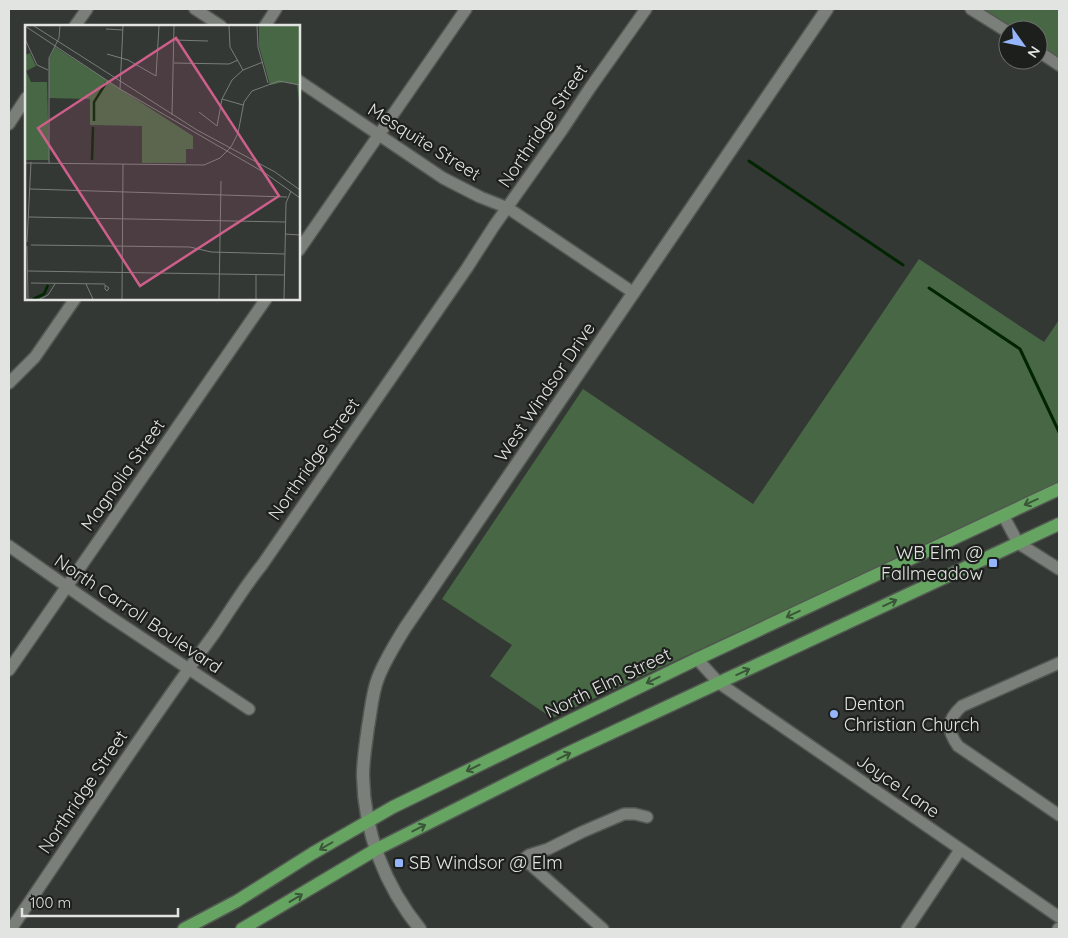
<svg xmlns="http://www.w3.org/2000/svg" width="1068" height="938" font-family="Quicksand,sans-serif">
<rect width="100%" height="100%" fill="#343834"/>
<!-- green -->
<path fill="#486845" d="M 973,9 L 1059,9 L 1059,61 L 1038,48 L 1038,30 L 1008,30 Z
M 919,259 L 1044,342 L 1059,320 L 1059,483 L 552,718 L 490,676 L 512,645 L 442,599 L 583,389 L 753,504 Z"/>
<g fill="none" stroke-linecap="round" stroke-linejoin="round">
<!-- stream -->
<path stroke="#012401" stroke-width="3" d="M 749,161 L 903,265
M 929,288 L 1020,349 L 1059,432"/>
<!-- minor casing -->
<g stroke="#535752" stroke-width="14">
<path id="minor" d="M 195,9 L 221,26
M 971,9 L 1008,32
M 75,26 L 87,9
M 265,26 L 276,9
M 1038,51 L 1059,65
M 299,81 L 443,178 L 480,197 L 508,208 L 634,293
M 9,124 L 26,98
M 299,250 L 466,9
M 9,383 L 35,357 L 75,299
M 1003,515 L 1018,543 L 1059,569
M 9,546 L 109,616 L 249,709
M 697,659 L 719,683 L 1059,917
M 1059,663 L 962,706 C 947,720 946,729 958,746 L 1059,815
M 9,670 L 266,299
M 11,929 C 78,831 143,730 214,634 C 230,611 244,587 262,565 L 467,268 L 494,226 L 562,130 L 590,88 L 646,9
M 603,929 L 524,859 L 529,855 L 548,849 L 582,832 L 624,814 L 635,814 L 647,817
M 907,929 L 960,850
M 1058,929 L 1059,928"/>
</g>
<!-- tertiary casing -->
<g stroke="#535752" stroke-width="15">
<path id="tertiary" d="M 420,929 C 385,886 364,832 363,776 C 363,759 366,743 368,727 C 371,711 372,693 378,678 C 385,660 395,644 405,628 L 827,9"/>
</g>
<!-- primary casing -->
<g stroke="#535752" stroke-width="15">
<path id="primary" d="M 184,929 L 237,901 L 313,853 L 393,807 L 697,659 L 1059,489
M 242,929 L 375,850 L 566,754 L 1059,524"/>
</g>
<!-- minor -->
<use href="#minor" stroke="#7a7f79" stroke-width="11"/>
<!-- tertiary -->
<use href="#tertiary" stroke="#7a7f79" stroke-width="12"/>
<!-- primary -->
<use href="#primary" stroke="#65a561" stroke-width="12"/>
</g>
<!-- one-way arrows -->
<defs><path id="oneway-shaft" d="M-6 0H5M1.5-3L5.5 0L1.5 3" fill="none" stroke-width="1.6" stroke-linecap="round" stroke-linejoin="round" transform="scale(1.25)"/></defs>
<g stroke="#3a5538">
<use href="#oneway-shaft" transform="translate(1031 502) rotate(156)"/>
<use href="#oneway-shaft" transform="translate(890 603) rotate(-25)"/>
<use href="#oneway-shaft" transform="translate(793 614) rotate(155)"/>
<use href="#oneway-shaft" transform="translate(743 672) rotate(-25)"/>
<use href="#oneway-shaft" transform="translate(653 680) rotate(154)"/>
<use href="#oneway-shaft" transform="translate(564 756) rotate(-26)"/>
<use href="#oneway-shaft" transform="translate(473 768) rotate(154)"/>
<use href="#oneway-shaft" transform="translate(419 828) rotate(-27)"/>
<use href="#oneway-shaft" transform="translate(326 846) rotate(150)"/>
<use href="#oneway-shaft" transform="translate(296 898) rotate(-31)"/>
</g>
<!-- markers -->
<g fill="#95b6fd" stroke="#1d1f1d" stroke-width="2">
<rect x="988" y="558" width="10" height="10" rx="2.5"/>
<circle cx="834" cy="714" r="5"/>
<rect x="394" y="858" width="10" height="10" rx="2.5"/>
</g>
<g text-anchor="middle" stroke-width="4.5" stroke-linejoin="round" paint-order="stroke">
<!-- street labels -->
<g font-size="18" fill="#e1e4e1" stroke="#1d1f1d">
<text transform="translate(543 126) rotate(-56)" y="6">Northridge Street</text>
<text transform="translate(424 142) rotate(32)" y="6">Mesquite Street</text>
<text transform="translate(545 392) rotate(-56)" y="6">West Windsor Drive</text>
<text transform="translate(314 459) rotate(-55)" y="6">Northridge Street</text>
<text transform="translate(123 475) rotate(-55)" y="6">Magnolia Street</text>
<text transform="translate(138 614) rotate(34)" y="6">North Carroll Boulevard</text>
<text transform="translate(608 683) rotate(-26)" y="6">North Elm Street</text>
<text transform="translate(898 786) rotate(35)" y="6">Joyce Lane</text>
<text transform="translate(83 792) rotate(-56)" y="6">Northridge Street</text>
</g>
<!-- poi labels -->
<g font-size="18" fill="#e1e4e1" stroke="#1d1f1d" text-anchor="start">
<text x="983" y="559" text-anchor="end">WB Elm @<tspan x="983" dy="21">Fallmeadow</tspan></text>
<text x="844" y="710">Denton<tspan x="844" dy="21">Christian Church</tspan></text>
<text x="409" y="869">SB Windsor @ Elm</text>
</g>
</g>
<!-- overview -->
<g transform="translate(25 25)">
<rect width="275" height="275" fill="#343834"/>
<path d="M 234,1 L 275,1 L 275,83 L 272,60 L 259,57 L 245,60 L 234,21 ZM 30,22 L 168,111 L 168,124 L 161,124 L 161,138 L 117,138 L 117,101 L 65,100 L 65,74 L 24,73 L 24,35 ZM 5,28 L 11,41 L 1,46 L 6,57 L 22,57 L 24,135 L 0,135 L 0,30 Z" fill="#486845"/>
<path fill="none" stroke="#012401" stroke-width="2.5" d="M 69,96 L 69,77 L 81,58M 67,135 L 68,102M 8,274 L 19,269 L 23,260"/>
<path fill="none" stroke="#797d79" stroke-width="1" d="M 0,1 L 95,64 L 240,148 L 275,173M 9,1 L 172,105 L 250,147 L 275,165M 204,1 L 205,22 L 218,45M 232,1 L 233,22 L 243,58M 81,4 L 98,5M 0,14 L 12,40 L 23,45M 149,15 L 183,16M 82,29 L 103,35 L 131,51 L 134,1M 149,38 L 204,39 L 213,35M 95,64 L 98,1M 197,74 L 218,80M 174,87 L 192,101 L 197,74 L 207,55 L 218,45 L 238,37M 147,90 L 149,1M 0,138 L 179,140 L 195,133 L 206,122 L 213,108 L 219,77 L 227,66 L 254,56 L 275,60M 24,138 L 24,33 L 34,13 L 35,1M 5,164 L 262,172M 4,192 L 260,197M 260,209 L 275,210M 2,217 L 6,137M 6,220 L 165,222 L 186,227 L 260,229M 2,221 L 3,274M 3,246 L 260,250M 6,258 L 80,259M 61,259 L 68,274M 80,260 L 84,263 L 82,266 L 80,264 ZM 15,274 L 23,270 L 30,259M 97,274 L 98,139M 194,274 L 196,156M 231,274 L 231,250M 259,274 L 261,178 L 266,166"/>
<path fill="#cd5f8a" fill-opacity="0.15" stroke="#cd5f8a" stroke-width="2.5" d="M 151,13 L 254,171 L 115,261 L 13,103 Z"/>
<rect width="275" height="275" fill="none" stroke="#e1e4e1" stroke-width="2.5"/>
</g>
<!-- border -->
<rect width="1068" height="938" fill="none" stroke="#e1e4e1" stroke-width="20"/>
<!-- north arrow -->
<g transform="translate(1023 45) rotate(123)"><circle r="24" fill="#1d1f1d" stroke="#6b6e6b"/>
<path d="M0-4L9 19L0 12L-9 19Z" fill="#95b6fd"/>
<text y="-8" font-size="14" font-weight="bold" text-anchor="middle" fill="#e1e4e1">N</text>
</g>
<!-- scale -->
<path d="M22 908v8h156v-8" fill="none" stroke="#e1e4e1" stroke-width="2.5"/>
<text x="30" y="908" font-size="15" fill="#e1e4e1" stroke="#1d1f1d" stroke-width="4" paint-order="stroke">100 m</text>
</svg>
